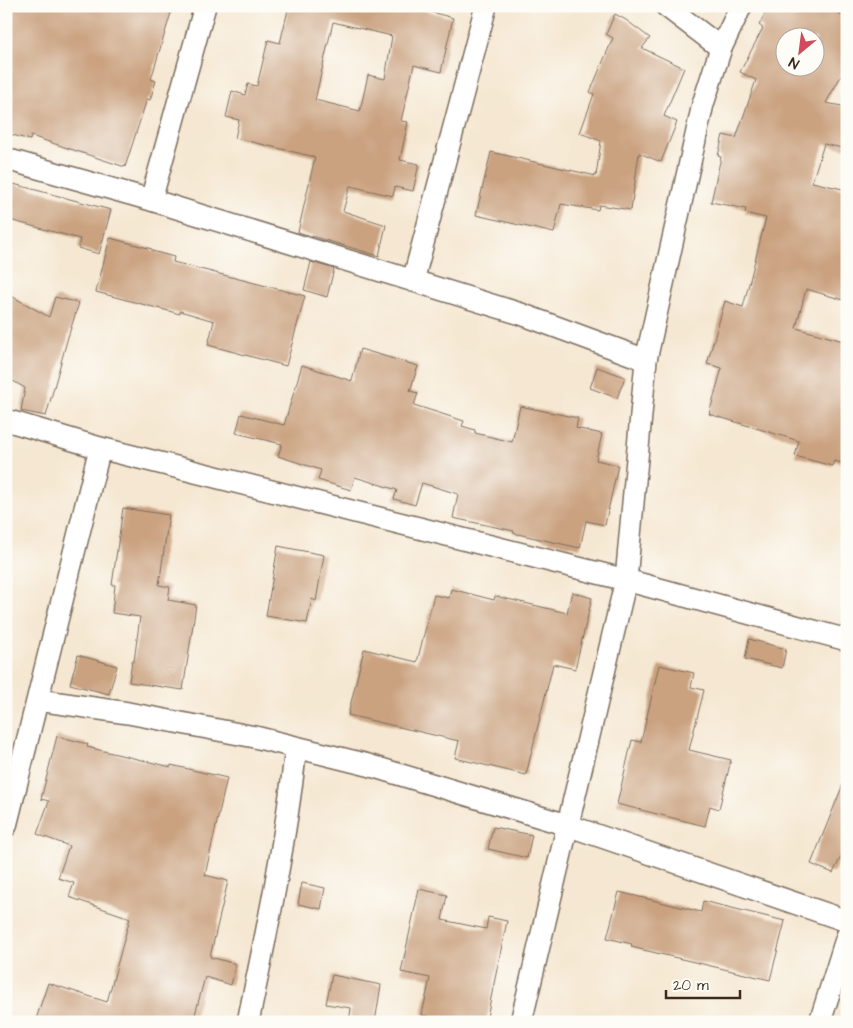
<svg xmlns="http://www.w3.org/2000/svg" width="853" height="1028" font-family="'Architects Daughter',sans-serif">
<rect width="100%" height="100%" fill="#fdfcf7"/>
<filter id="ink" filterUnits="userSpaceOnUse"><feTurbulence type="fractalNoise" baseFrequency=".02" numOctaves="2"/><feDisplacementMap in="SourceGraphic" scale="10" xChannelSelector="R" yChannelSelector="G"/><feConvolveMatrix kernelMatrix="1 2 1 2 8 2 1 2 1" color-interpolation-filters="sRGB"/></filter>
<filter id="wash" filterUnits="userSpaceOnUse"><feTurbulence type="fractalNoise" baseFrequency=".0096" numOctaves="4" result="noise"/><feDisplacementMap in="SourceGraphic" scale="20" xChannelSelector="R" yChannelSelector="G"/><feGaussianBlur stdDeviation="1.12" result="paint"/><feColorMatrix in="noise" values="0 0 0 0 0 0 0 0 0 0 0 0 0 0 0 0 0 1.4 0 .05"/><feComposite in="paint" operator="in"/></filter>
<g filter="url(#wash)">
<rect width="100%" height="100%" fill="#f5e7d1"/>
<g id="blocks">
<!-- building -->
<path fill="#caa280" fill-rule="evenodd" d="M 6,6 L 173,6 L 151,79 L 156,81 L 150,100 L 147,99 L 125,167 L 31,136 L 30,140 L 6,133 Z
M 289,6 L 421,6 L 420,9 L 453,18 L 441,72 L 414,65 L 401,121 L 408,122 L 400,160 L 419,164 L 413,191 L 395,187 L 393,196 L 350,186 L 343,211 L 386,225 L 379,256 L 298,232 L 315,157 L 235,138 L 239,120 L 226,117 L 232,91 L 245,95 L 248,84 L 257,86 L 268,40 L 280,43 ZM 333,22 L 392,36 L 385,79 L 368,75 L 360,111 L 315,100 Z
M 769,6 L 825,6 L 847,18 L 847,65 L 826,103 L 847,107 L 847,149 L 824,144 L 812,182 L 847,190 L 847,301 L 806,289 L 796,328 L 847,342 L 847,464 L 834,461 L 832,466 L 795,456 L 799,441 L 709,414 L 722,368 L 707,364 L 725,301 L 743,307 L 766,218 L 745,213 L 746,209 L 711,202 L 721,157 L 718,156 L 723,135 L 736,138 L 756,80 L 740,72 L 763,28 L 759,25 ZM 786,38 L 816,38 L 816,68 L 786,68 Z
M 615,14 L 626,20 L 650,38 L 642,48 L 684,68 L 664,116 L 677,122 L 661,162 L 639,153 L 631,210 L 599,205 L 598,210 L 561,204 L 554,233 L 476,215 L 491,152 L 596,176 L 601,141 L 580,133 L 594,94 L 590,92 L 613,38 L 606,34 Z
M 6,182 L 111,210 L 99,254 L 78,248 L 80,239 L 6,219 Z
M 110,238 L 152,249 L 152,251 L 174,257 L 173,262 L 305,296 L 286,366 L 208,345 L 214,321 L 180,311 L 180,314 L 96,292 Z
M 311,262 L 334,269 L 327,297 L 304,290 Z
M 6,293 L 49,317 L 55,297 L 79,303 L 68,337 L 46,416 L 21,411 L 25,388 L 6,377 Z
M 360,349 L 418,366 L 410,391 L 418,393 L 414,405 L 464,421 L 462,426 L 475,430 L 475,433 L 512,442 L 520,406 L 578,418 L 576,428 L 602,434 L 596,460 L 618,465 L 605,525 L 586,521 L 580,548 L 513,533 L 514,531 L 453,518 L 458,494 L 422,483 L 415,505 L 394,499 L 397,490 L 355,477 L 351,490 L 318,480 L 321,470 L 278,456 L 282,444 L 236,433 L 241,414 L 284,425 L 302,365 L 352,381 Z
M 597,367 L 625,377 L 617,398 L 590,388 Z
M 123,508 L 169,515 L 159,585 L 170,587 L 168,600 L 196,605 L 183,690 L 129,682 L 132,661 L 134,661 L 140,617 L 112,613 L 115,585 L 112,585 Z
M 278,546 L 324,555 L 316,601 L 312,599 L 307,623 L 266,616 Z
M 451,589 L 494,600 L 495,596 L 567,613 L 572,592 L 592,598 L 575,669 L 553,664 L 526,775 L 455,758 L 459,741 L 348,715 L 364,649 L 417,662 L 434,595 L 449,598 Z
M 749,639 L 786,649 L 782,668 L 745,659 Z
M 78,655 L 117,666 L 109,694 L 70,684 Z
M 659,665 L 694,673 L 691,687 L 704,690 L 689,750 L 731,760 L 719,809 L 710,806 L 705,826 L 617,804 L 632,740 L 641,742 Z
M 57,736 L 88,744 L 87,747 L 171,767 L 171,765 L 227,778 L 205,875 L 228,881 L 210,957 L 236,964 L 231,985 L 205,977 L 193,1022 L 35,1022 L 48,983 L 107,1002 L 130,918 L 69,897 L 74,883 L 58,878 L 69,846 L 37,834 L 49,801 L 41,799 Z
M 846,777 L 847,845 L 833,873 L 811,864 Z
M 493,827 L 532,835 L 527,858 L 488,849 Z
M 302,883 L 325,888 L 321,909 L 298,904 Z
M 419,889 L 447,895 L 442,920 L 486,929 L 488,917 L 507,921 L 486,1022 L 453,1022 L 422,1015 L 430,978 L 401,972 Z
M 619,892 L 701,912 L 703,901 L 785,921 L 770,980 L 631,947 L 632,944 L 607,938 Z
M 332,975 L 381,985 L 375,1022 L 349,1022 L 351,1008 L 326,1004 Z"/>
</g>
</g>
<g filter="url(#ink)">
<use href="#blocks" fill-opacity="0" stroke="#7c6c5d" stroke-width="1"/>
<g fill="none" stroke-linecap="round" stroke-linejoin="round">
<!-- street casing -->
<g stroke="#7c6c5d" stroke-width="24">
<path id="street" d="M 666,6 L 721,48
M 6,159 L 151,200 L 521,314 L 646,360
M 151,200 L 205,6
M 413,281 L 486,6
M 6,420 L 100,448 L 626,580 L 847,640
M 38,700 L 128,713 L 255,737 L 368,765 L 567,825 L 847,921
M 6,826 L 100,448
M 248,1022 C 267,931 286,840 296,747
M 521,1022 L 626,580 L 646,360 L 703,104 L 721,48 L 741,6
M 820,1022 L 847,936"/>
</g>
<!-- street -->
<use href="#street" stroke="#fff" stroke-width="21"/>
</g>
</g>
<!-- margin -->
<rect width="853" height="1028" fill="none" stroke="#fdfcf7" stroke-width="25"/>
<!-- north arrow -->
<g transform="translate(800 52) rotate(209)"><circle r="24" fill="#fdfcf7" stroke="#afa8a0"/>
<path d="M0-4L9 19L0 12L-9 19Z" fill="#d1495b"/>
<text y="-8" font-size="14" font-weight="bold" text-anchor="middle" fill="#3b2a1e">N</text>
</g>
<!-- scale -->
<path d="M666 990v8h74v-8" fill="none" stroke="#3b2a1e" stroke-width="2.5"/>
<text x="673" y="990" font-size="15" fill="#3b2a1e" stroke="#fdfcf7" stroke-width="4" paint-order="stroke">20 m</text>
</svg>
